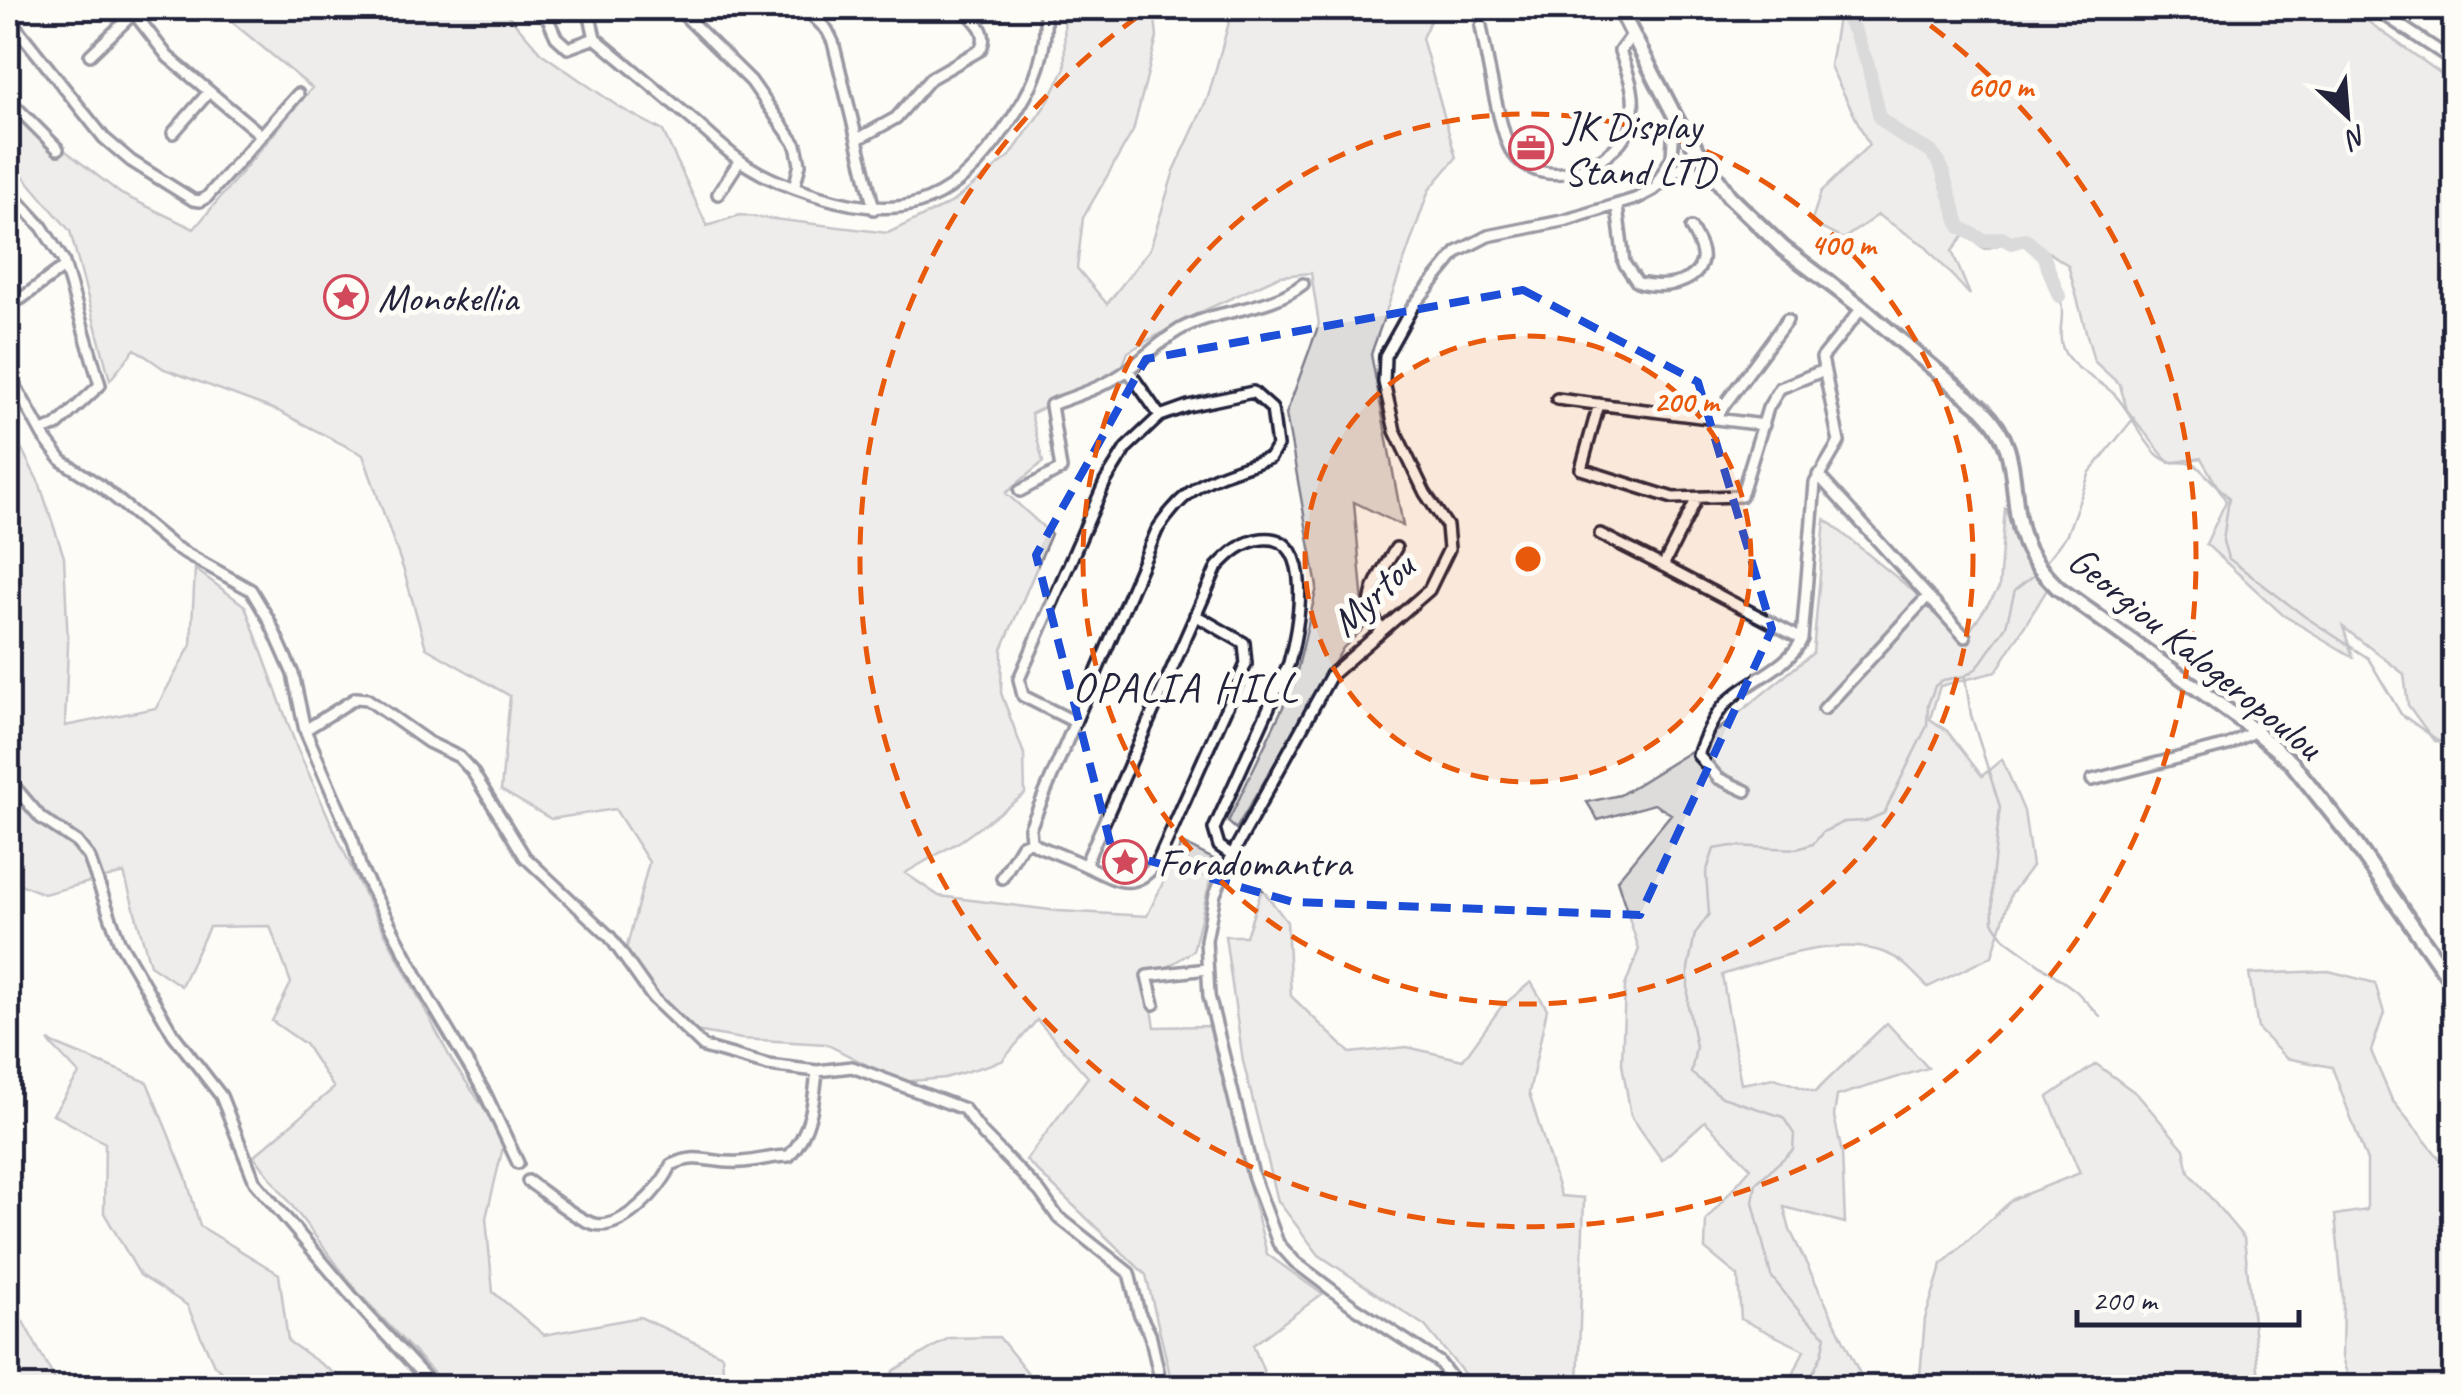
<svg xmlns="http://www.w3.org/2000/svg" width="2462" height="1395" font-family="Caveat,sans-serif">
<rect width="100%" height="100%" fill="#fdfcf7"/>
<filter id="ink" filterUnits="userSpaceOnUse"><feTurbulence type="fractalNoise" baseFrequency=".01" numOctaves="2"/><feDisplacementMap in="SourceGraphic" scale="20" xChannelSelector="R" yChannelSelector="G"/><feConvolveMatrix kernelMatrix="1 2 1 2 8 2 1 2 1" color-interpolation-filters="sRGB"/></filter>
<g filter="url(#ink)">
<!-- grass -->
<path fill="#dddcdb" stroke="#807f8b" stroke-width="2.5" d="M 215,8 L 502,8 L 541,53 L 619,107 L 663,131 L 707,226 L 740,215 L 888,233 L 951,203 L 1010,156 L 1049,100 L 1065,68 L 1064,8 L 1154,8 L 1157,37 L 1133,131 L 1083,218 L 1077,268 L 1107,304 L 1150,249 L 1174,171 L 1208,97 L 1233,8 L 1436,8 L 1422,38 L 1456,158 L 1429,190 L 1371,354 L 1403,526 L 1354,502 L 1365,627 L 1343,648 L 1236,829 L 1228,822 L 1294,684 L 1317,587 L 1286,414 L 1319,324 L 1311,273 L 1280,276 L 1187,318 L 1128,352 L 1121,370 L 1031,414 L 1043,462 L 1006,493 L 1051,534 L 1002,649 L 1001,693 L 1024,754 L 1025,794 L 962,840 L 905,873 L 939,896 L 1058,911 L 1147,916 L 1182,843 L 1215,860 L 1193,951 L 1147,980 L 1155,1027 L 1209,1026 L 1267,1254 L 1322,1294 L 1253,1345 L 1270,1387 L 1173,1387 L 1146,1275 L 1026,1160 L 1088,1077 L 1037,1020 L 1002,1061 L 945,1078 L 900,1082 L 826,1044 L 742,1039 L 695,1031 L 624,958 L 649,862 L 615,809 L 551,819 L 501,790 L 510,696 L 426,648 L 403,568 L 363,455 L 278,411 L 164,369 L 135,349 L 110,380 L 70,231 L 8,158 L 8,106 L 121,194 L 194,229 L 312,88 Z
M 1827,8 L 2349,8 L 2454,83 L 2454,742 L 2434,741 L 2408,705 L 2404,674 L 2343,627 L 2353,657 L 2283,615 L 2206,544 L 2226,501 L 2201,458 L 2169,463 L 2127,410 L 2120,385 L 2094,361 L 2068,265 L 2026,237 L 1985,249 L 1965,235 L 1952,251 L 1970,295 L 1924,245 L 1878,215 L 1843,239 L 1811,223 L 1821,192 L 1869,145 L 1830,66 L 1838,18 Z
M 8,422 L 40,485 L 64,557 L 68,645 L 65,726 L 156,708 L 191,645 L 195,569 L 245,606 L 297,748 L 358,882 L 452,1061 L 505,1139 L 486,1218 L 493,1292 L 544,1335 L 640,1317 L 722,1355 L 724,1387 L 447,1387 L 357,1291 L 254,1156 L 334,1088 L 305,1044 L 272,1021 L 291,983 L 270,926 L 209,927 L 181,986 L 150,965 L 124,873 L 44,894 L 8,879 Z
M 2005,507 L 2019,548 L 2048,588 L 1996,672 L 1940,686 L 1930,719 L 1947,731 L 1982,776 L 2002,759 L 2024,811 L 2032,866 L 2011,894 L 1992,956 L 1928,987 C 1919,979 1909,967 1899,960 C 1851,929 1771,959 1722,975 L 1741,1084 L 1774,1078 L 1815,1092 L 1887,1023 L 1928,1068 L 1837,1096 L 1834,1116 L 1842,1153 L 1845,1223 L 1784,1207 L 1790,1230 L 1863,1380 L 1901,1376 L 1904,1387 L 1788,1387 L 1804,1350 L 1741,1319 L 1738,1276 L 1705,1249 L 1706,1220 L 1751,1168 L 1705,1121 L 1662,1160 L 1631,1116 L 1622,1064 L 1625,986 L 1639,949 L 1617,880 L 1671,814 L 1654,804 L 1598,820 L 1587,802 L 1620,795 L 1696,748 L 1813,653 L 1825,519 L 1967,635 L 1999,588 Z
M 1262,889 L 1287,922 L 1291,996 L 1350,1053 L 1407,1047 L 1463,1060 L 1501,1007 L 1531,982 L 1547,1009 L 1529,1093 L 1561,1196 L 1584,1198 L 1578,1387 L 1475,1387 L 1425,1326 L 1319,1255 L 1278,1201 L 1243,1061 L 1225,936 L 1246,936 Z
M 2329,971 L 2375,983 L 2384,1013 L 2371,1051 L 2392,1100 L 2454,1176 L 2454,1387 L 2351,1387 L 2342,1357 L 2343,1298 L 2335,1215 L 2367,1210 L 2367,1161 L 2332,1067 L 2286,1058 L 2258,1029 L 2249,974 Z
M 48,1041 L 147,1082 L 186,1177 L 200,1226 L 279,1274 L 288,1341 L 354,1387 L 237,1387 L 214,1365 L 187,1305 L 140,1275 L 104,1213 L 105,1143 L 53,1114 L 79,1074 Z
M 2096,1064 L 2137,1094 L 2184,1149 L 2189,1172 L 2244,1238 L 2260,1387 L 1919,1387 L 1925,1319 L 1942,1264 L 2013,1199 L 2080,1173 L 2048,1097 Z
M 8,1294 L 59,1387 L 8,1387 Z
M 999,1337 L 1039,1387 L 891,1387 L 893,1371 L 949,1338 Z"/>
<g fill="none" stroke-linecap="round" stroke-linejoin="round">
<!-- stream -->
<path stroke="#787885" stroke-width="2.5" d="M 2059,296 C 2067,313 2056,332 2063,349 C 2072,370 2099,379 2114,394 C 2131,411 2141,440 2159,456 C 2171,466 2181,460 2195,464 L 2229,498 L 2223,541 L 2228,558 L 2304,616 L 2368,658 L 2401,714 L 2454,752
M 2043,566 L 2067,534 L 2090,472 L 2134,418
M 1965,678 L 1971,715 L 2000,807 L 1992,879 L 1993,922 L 2006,940 L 2075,990 L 2100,1016
M 1815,1388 L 1812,1375 L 1822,1354 L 1826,1336 L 1803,1316 L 1771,1276 L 1753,1202 L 1756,1183 L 1793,1150 L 1794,1134 L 1783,1117 L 1722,1097 L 1691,1073 L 1696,1047 L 1688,1006 L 1688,968 L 1695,934 L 1709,914 L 1706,873 L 1714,849 L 1732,846 L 1797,849 L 1813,844 L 1823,832 L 1844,822 L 1866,821 L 1884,813 L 1927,726 L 1928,705 L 1935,686 L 1943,680 L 1965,676 L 1977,668 L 2006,626 L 2015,590 L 2038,572"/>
<!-- river -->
<path stroke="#b2b2b7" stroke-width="14" d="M 1840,8 L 1854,30 L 1868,65 L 1880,118 L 1902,136 L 1931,152 L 1940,164 L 1960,227 L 1985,241 L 2002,238 L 2011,243 L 2025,239 L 2043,255 L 2059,296"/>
<!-- street casing -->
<g stroke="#22223b" stroke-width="16">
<path id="street" d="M 130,8 L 168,57 L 260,134
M 543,8 L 556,37 L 568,48 L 595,38
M 588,8 L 595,38 C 629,66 662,94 695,122 C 712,137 729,154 748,166 C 770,180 793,188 818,196 C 897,221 947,208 997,140 C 1027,99 1051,60 1044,8
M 677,8 L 751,81 L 796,145 L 800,164 L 794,188
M 805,8 L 827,30 L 833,42 L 874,209
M 2374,8 L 2454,61
M 8,17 L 104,138 L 131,161 L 193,200 L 200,201 L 207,197 L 298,94
M 1481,26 C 1486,52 1500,136 1512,152 C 1542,196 1622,166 1632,118 C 1637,94 1628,74 1620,51 L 1632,35
M 90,55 L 134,13
M 8,99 L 58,149
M 173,133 L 208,93
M 858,139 L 896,118 L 931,78 L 980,50 C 991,32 974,20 963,8
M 1657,183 L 1672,157 L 1674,123
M 8,190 L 42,227 L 63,260 L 100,385 L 56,426 L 41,431
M 718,194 L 740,160
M 1617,206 L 1624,263 L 1637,282 C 1656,289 1697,287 1702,260 C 1704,249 1695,237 1691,228
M 8,305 L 22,298 L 65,266
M 1128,370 L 1160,416
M 8,372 L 43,436 L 62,461 L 101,486 L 173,546 L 251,590 L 269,620 L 293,674 L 305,730 L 353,841 L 361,869 L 428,997 L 485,1093 L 518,1163
M 1557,399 L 1764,425
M 1599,404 L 1581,469 L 1673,498 L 1741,496 L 1768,408 L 1780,388 L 1822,371
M 1714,419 L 1787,320
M 1818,475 L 1965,637
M 1020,491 L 1061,469 L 1051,405 C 1078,395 1107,386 1129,369 C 1146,356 1161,341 1179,330 C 1218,308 1267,312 1303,284
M 1600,534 L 1663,566 L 1697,498
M 1663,566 L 1802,639
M 1383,630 C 1355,604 1381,574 1396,548
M 1824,709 L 1928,596
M 1073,721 L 1023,696 L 1019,679 L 1105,482 L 1126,448 L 1160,416 L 1188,406 L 1253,392 L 1272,409 L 1277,446 L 1270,458 C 1216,477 1191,479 1157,530 L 1030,828 L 1031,841 L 1038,846 C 1053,852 1069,858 1084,865 C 1114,879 1133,894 1157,863 L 1246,664 L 1244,643 L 1195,615
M 305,730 L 356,698 L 367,699 L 428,742 L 459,757 L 472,771 L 525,857 L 610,937 L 653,998 L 704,1047 L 768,1065 L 817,1071 L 852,1067 L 964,1109 L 983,1134 L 1040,1192 L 1057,1216 L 1129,1273 L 1139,1313 L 1150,1334 L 1162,1388
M 8,779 L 41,818 L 77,842 L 89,857 L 119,941 L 173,1034 L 221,1096 L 255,1182 L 365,1312 L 435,1388
M 2092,780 L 2228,745 L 2255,731
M 1746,791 L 1718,778 L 1698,755 C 1706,733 1716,710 1735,695 C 1756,678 1791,664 1802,639 L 1815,483 L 1839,442 L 1822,358 L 1862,308
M 1085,865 L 1217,567 C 1229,554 1243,541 1262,539 C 1317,533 1298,631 1289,663 L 1214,829 L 1219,846 L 1232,855
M 1002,878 L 1022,845 L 1031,841
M 1154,1004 L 1147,976 L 1207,969
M 528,1181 C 544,1192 577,1220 594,1224 C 622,1231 662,1188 671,1165 C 700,1151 712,1165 741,1162 C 758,1161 772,1156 789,1156 C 811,1132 814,1101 817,1071
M 1459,1388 L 1439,1362 L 1353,1306 L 1295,1262 L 1278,1243 L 1253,1175 L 1209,996 L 1206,940 L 1215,894 L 1232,855 L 1331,675 L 1429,590 L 1449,549 L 1447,526 L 1425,493 L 1395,431 L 1384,382 L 1385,356 L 1413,306 L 1457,252 L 1488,236 L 1567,220 L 1638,198 L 1653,190 L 1698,153"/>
</g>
<!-- secondary casing -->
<g stroke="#22223b" stroke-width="20">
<path id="secondary" d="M 1619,8 L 1679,124 L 1729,196 L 1783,248 L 1862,308 L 1982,409 C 2025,451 2006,493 2025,543 C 2033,562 2044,574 2058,588 L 2245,723 L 2291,762 L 2350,836 L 2454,985"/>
</g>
<!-- street -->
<use href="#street" stroke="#fdfcf7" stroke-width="9"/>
<!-- secondary -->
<use href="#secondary" stroke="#fdfcf7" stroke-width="12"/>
</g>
</g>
<!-- marked area -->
<path d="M0 0H2462V1395H0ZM 1523,290 L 1698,382 L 1772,629 L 1640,915 L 1293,902 L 1112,850 L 1036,555 L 1146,359 Z" fill="#fdfcf7" fill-opacity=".55" fill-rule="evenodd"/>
<path fill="none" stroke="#1d4ed8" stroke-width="8" stroke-dasharray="20 12" stroke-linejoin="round" d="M 1523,290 L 1698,382 L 1772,629 L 1640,915 L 1293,902 L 1112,850 L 1036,555 L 1146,359 Z"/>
<!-- distance rings -->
<circle cx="1528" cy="559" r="223" fill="#e8590c" fill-opacity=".12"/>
<g fill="none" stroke="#e8590c" stroke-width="5" stroke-dasharray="18 12">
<circle cx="1528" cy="559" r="223"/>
<circle cx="1528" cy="559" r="445"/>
<path d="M1906 8A668 668 0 1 1 1150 8"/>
</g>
<!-- icons -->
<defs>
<g id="office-ring" transform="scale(2.25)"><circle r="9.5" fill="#fdfcf7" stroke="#d1495b" stroke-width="1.5"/><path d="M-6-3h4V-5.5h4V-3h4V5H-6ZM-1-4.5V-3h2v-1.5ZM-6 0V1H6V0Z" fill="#d1495b"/></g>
<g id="sight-ring" transform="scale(2.25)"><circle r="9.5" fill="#fdfcf7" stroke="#d1495b" stroke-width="1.5"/><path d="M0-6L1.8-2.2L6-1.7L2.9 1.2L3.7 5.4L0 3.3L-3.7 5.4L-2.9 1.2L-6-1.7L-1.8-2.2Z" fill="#d1495b"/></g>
</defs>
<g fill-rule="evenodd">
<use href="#office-ring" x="1531" y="148"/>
<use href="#sight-ring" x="346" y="297"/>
<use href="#sight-ring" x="1125" y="862"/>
</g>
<g text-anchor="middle" stroke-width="10" stroke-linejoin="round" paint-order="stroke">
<!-- poi labels -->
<g font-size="40" fill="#22223b" stroke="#fdfcf7" text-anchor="start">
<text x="1564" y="139">JK Display<tspan x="1564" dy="46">Stand LTD</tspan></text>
<text x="378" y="311">Monokellia</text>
<text x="1158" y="876">Foradomantra</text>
</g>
<!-- street labels -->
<g font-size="40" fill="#22223b" stroke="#fdfcf7">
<text transform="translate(1372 594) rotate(-44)" y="14">Myrtou</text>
<text transform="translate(2196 652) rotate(39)" y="14">Georgiou Kalogeropoulou</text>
</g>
<!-- neighbourhood labels -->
<g font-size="42" letter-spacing="2.5" fill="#22223b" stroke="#fdfcf7">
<text x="1186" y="701">OPALIA HILL</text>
</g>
</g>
<circle cx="1528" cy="559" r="15" fill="#e8590c" stroke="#fdfcf7" stroke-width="5"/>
<g font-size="30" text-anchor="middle" font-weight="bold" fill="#e8590c" stroke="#fdfcf7" stroke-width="10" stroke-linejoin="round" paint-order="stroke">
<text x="2000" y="97">600 m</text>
<text x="1843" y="255">400 m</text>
<text x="1686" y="412">200 m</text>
</g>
<!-- margin -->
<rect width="2462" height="1395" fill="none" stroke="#fdfcf7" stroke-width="40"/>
<rect x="20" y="20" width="2422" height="1355" fill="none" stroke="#22223b" stroke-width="4" filter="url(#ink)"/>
<!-- north arrow -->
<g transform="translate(2347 115) rotate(154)" stroke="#fdfcf7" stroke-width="8" paint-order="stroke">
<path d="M0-8L18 38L0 25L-18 38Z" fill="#22223b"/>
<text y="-15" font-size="28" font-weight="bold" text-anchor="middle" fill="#22223b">N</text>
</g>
<!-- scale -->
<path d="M2077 1310v15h222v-15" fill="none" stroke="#22223b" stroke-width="5"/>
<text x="2092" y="1310" font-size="30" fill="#22223b" stroke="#fdfcf7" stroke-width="8" paint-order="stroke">200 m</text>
</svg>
